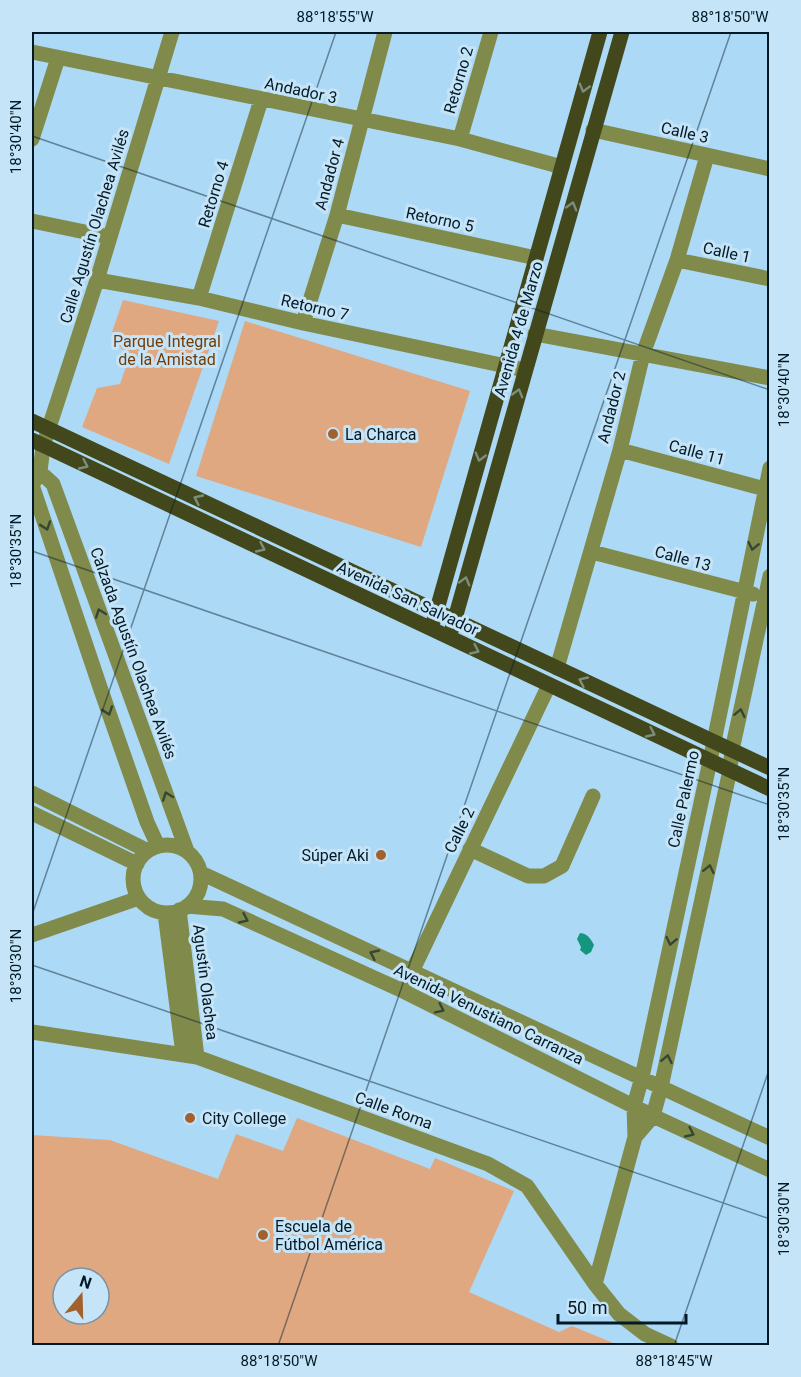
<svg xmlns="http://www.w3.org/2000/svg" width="801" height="1377" font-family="Roboto,sans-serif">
<rect width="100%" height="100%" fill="#acd9f6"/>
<!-- green -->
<path fill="#dfa881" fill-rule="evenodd" d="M 123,300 L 219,321 L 169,464 L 82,427 L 97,388 L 120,384 L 129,358 L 111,335 Z
M 245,321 L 470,391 L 421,547 L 196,476 Z
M 297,1118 L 430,1169 L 435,1158 L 514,1191 L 469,1292 L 559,1332 L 572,1326 L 618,1345 L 32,1345 L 32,1135 L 110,1140 L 218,1179 L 236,1134 L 283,1151 ZM 63,1278 L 99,1278 L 99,1314 L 63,1314 Z"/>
<!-- water -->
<path fill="#13957e" d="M 580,933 C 588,934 590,938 594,945 L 591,952 L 586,955 L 580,950 L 581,947 L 577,939 Z"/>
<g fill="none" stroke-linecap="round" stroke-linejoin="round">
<!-- minor -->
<path stroke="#808a4a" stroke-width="15" d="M 32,52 L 460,139 L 562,167
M 593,130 L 770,169
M 32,139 L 58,58
M 460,139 L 491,32
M 337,215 L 536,258
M 32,221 L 109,237
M 677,260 L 770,279
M 97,280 L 199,298 L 303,323 L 525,370
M 199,298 L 261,100
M 303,323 L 337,215 L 385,32
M 535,334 L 770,378
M 620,450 L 765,489
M 40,472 L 53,484 L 187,851
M 592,552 L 753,594
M 557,668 L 620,450 L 643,354 L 677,260 L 707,156
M 32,793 L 148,851
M 32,813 L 137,864
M133 879a34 34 0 1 1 68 0a34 34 0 1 1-68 0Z
M 158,846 L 147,822 L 101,690 L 32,485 L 40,472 L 43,446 L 97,280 L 172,32
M 470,849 L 528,876 L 544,876 L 562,866 L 593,796
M 201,873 L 770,1138
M 187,906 L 223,909 L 403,991 L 653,1116 L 770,1170
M 179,910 L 197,1057
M 165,913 L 183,1054
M 32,935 L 139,898
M 408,980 L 549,685
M 32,1032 L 197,1057 L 488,1164 L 527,1186 L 595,1284 L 619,1314 L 645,1334 L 671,1346
M 635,1137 L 653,1116 L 661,1087 L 730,770 L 732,750 L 770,576
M 595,1284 L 635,1137 L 634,1106 L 642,1077 L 710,761 L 770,468"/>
<!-- major -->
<path stroke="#42481b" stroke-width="15" d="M 32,421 L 770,768
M 32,440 L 770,789
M 434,620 L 600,32
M 452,629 L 622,32"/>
</g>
<!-- one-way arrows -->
<defs><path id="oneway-chevron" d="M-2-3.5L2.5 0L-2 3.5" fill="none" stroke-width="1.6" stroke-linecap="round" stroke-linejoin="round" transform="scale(1.5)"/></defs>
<g stroke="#7d8e7e">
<use href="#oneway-chevron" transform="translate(584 88) rotate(106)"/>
<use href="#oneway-chevron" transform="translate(572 206) rotate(-74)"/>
<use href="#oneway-chevron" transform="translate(518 393) rotate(-74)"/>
<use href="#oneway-chevron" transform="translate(480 457) rotate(106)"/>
<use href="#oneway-chevron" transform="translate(84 465) rotate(25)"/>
<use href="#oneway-chevron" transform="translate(198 499) rotate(-155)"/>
<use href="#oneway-chevron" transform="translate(261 548) rotate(25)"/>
<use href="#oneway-chevron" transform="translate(465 581) rotate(-74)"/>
<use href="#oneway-chevron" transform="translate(475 650) rotate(25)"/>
<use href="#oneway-chevron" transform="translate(583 681) rotate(-155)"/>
<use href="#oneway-chevron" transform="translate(651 733) rotate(25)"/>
</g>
<g stroke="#344735">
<use href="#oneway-chevron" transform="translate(46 526) rotate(71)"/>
<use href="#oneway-chevron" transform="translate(753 546) rotate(102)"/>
<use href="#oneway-chevron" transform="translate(100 613) rotate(-110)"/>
<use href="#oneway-chevron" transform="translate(108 711) rotate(71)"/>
<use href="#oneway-chevron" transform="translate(740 713) rotate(-78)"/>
<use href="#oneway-chevron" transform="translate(167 796) rotate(-110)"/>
<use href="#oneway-chevron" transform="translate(709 869) rotate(-78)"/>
<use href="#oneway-chevron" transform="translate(244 919) rotate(25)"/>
<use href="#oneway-chevron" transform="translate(671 941) rotate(102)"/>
<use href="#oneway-chevron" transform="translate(374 954) rotate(-155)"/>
<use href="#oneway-chevron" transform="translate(440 1009) rotate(26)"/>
<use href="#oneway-chevron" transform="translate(667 1059) rotate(-78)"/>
<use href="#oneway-chevron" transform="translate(690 1133) rotate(25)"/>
</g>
<!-- ticks -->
<path fill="none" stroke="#021a27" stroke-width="1.5" stroke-opacity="0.45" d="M 32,136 L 770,390M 32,551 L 770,805M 32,915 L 336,32M 32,965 L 770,1219M 278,1346 L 731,32M 674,1346 L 770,1067"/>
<!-- markers -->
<g fill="#a2602c" stroke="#c6e4f7" stroke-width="2">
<circle cx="333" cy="434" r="6"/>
<circle cx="381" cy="855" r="6"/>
<circle cx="190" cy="1118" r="6"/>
<circle cx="263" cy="1235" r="6"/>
</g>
<g text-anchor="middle" stroke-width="6" stroke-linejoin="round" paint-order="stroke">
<!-- street labels -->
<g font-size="16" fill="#021a27" stroke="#c6e4f7">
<text transform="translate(458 80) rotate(-74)" y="6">Retorno 2</text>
<text transform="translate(301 90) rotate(12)" y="6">Andador 3</text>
<text transform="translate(685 132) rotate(13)" y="6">Calle 3</text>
<text transform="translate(329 174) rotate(-75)" y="6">Andador 4</text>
<text transform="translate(213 194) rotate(-73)" y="6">Retorno 4</text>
<text transform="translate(440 219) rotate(12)" y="6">Retorno 5</text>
<text transform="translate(94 226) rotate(-73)" y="6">Calle Agustín Olachea Avilés</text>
<text transform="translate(727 252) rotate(12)" y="6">Calle 1</text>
<text transform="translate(315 307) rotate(13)" y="6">Retorno 7</text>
<text transform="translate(518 329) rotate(-74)" y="6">Avenida 4 de Marzo</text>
<text transform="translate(611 407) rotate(-76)" y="6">Andador 2</text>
<text transform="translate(697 452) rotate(15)" y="6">Calle 11</text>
<text transform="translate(683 558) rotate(15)" y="6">Calle 13</text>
<text transform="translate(408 598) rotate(25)" y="6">Avenida San Salvador</text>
<text transform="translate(134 653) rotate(70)" y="6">Calzada Agustín Olachea Avilés</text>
<text transform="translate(683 799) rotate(-78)" y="6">Calle Palermo</text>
<text transform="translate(459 830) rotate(-64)" y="6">Calle 2</text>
<text transform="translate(206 982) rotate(83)" y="6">Agustín Olachea</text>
<text transform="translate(489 1014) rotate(26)" y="6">Avenida Venustiano Carranza</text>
<text transform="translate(394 1110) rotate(20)" y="6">Calle Roma</text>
</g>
<!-- park labels -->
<g font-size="16" fill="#743b03" stroke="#c6e4f7">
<text x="167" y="347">Parque Integral<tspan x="167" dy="18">de la Amistad</tspan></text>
</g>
<!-- poi labels -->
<g font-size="16" fill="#021a27" stroke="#c6e4f7" text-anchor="start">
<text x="345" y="440">La Charca</text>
<text x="369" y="861" text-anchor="end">Súper Aki</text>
<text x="202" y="1124">City College</text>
<text x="275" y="1232">Escuela de<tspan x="275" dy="18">Fútbol América</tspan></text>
</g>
</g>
<!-- border -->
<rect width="801" height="1377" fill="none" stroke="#c6e4f7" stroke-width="66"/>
<!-- north arrow -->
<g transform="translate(81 1296) rotate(19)"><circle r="28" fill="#c6e4f7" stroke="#7893a4" stroke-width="1.5"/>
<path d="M0-4.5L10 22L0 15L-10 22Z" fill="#a2602c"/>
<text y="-9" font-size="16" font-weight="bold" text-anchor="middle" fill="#021a27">N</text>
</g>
<!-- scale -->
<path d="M558 1314v9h128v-9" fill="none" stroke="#021a27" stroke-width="3"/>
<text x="567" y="1314" font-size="18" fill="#021a27" stroke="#c6e4f7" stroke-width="4.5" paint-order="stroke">50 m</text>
<rect x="33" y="33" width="735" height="1311" fill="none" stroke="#021a27" stroke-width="2"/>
<g font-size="15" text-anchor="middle" fill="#021a27">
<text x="335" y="22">88°18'55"W</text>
<text x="730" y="22">88°18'50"W</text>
<text transform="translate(16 137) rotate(-90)" y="5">18°30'40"N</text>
<text transform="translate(784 390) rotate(-90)" y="5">18°30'40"N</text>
<text transform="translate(16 551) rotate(-90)" y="5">18°30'35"N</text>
<text transform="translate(784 804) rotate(-90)" y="5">18°30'35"N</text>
<text transform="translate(16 966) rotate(-90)" y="5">18°30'30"N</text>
<text transform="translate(784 1219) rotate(-90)" y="5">18°30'30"N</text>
<text x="279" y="1366">88°18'50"W</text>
<text x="674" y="1366">88°18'45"W</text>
</g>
</svg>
